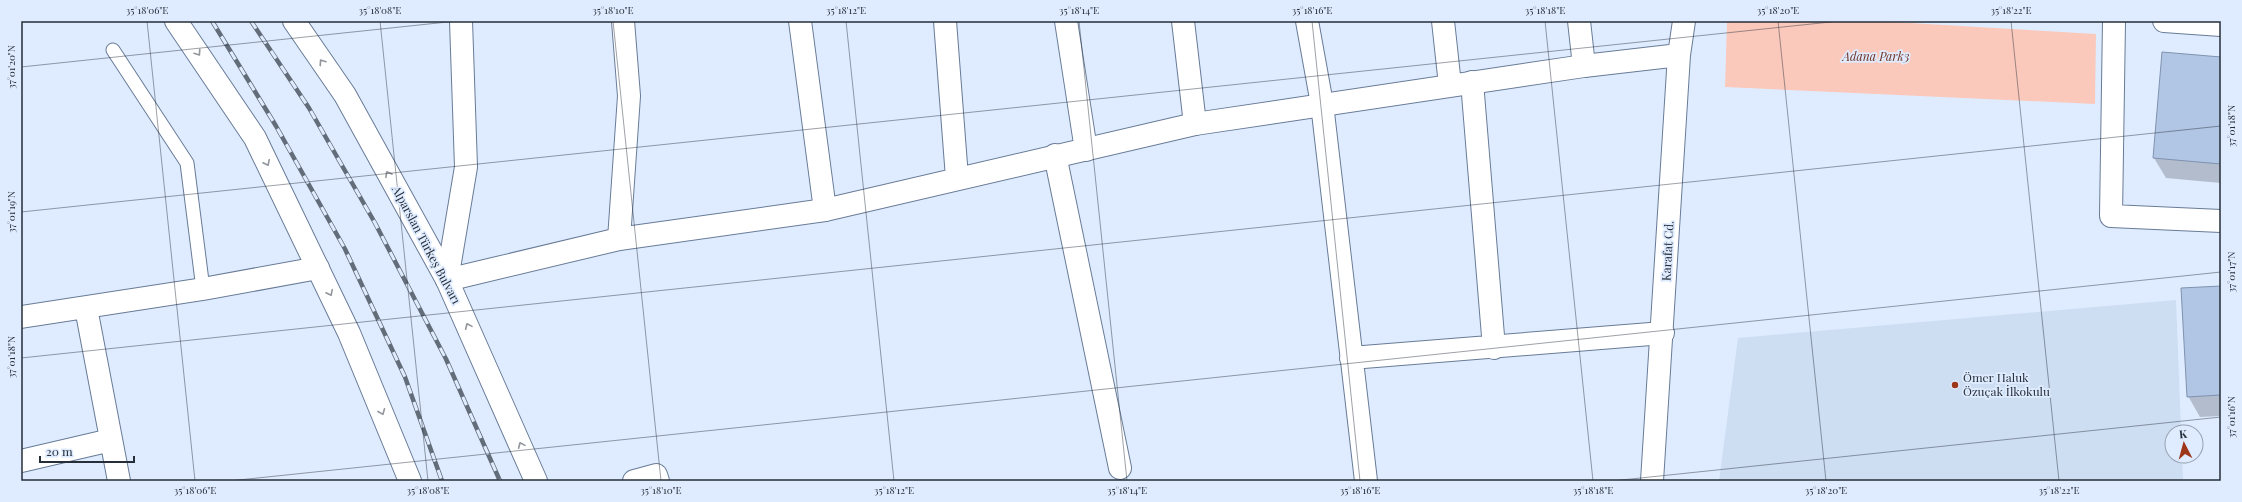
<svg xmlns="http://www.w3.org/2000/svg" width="2242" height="502" font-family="'Playfair Display',serif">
<rect width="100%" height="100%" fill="#dfecff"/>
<!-- built -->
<path fill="#cdddf2" d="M 2176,300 L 2181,432 L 2172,432 L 2172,456 L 2182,456 L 2183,481 L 1719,481 L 1738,338 Z"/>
<!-- green -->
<path fill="#fbc9bb" d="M 1727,21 L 1876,21 L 2096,34 L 2095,104 L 1725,87 Z"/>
<!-- shadow -->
<path fill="#0003" d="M 2221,58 L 2221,183 L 2166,178 L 2154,158 Z
M 2221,287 L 2221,416 L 2200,417 L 2188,396 Z"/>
<!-- building -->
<path fill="#b1c6e4" stroke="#7f92af" d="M 2162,52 L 2221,57 L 2221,164 L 2153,158 Z
M 2221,286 L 2221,395 L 2187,397 L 2181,288 Z"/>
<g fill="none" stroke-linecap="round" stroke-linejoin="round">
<!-- lane casing -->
<g stroke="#687b97" stroke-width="15">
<path id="lane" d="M 113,50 L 187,163 L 203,289"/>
</g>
<!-- street casing -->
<g stroke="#687b97" stroke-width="24">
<path id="street" d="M 800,21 L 825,210
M 945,21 L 957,178
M 1066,21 L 1086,150
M 1183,21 L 1195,124
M 1307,21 L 1322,104 L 1366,481
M 1443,21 L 1450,85
M 1579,21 L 1584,66
M 2114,21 L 2111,216 L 2221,221
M 1472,82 L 1494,348
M 1055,155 L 1120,468
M 619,239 L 629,96 L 623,21
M 447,280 L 466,167 L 461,21
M 86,308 L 119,481
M 21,317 L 203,289 L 318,268
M 1351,358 L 1663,333
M 21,461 L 111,440
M 634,481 L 656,475 L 658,481"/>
</g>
<!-- secondary casing -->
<g stroke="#687b97" stroke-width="24">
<path id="secondary" d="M 2164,21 L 2221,25
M 447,280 L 619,239 L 825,210 L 1195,124 L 1584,66 L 1679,55
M 1652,481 L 1679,55 L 1684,21"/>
</g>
<!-- primary casing -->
<g stroke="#687b97" stroke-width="24">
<path id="primary" d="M 176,21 L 255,138 L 349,333 L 410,481
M 294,21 L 345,95 L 447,280 L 536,481"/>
</g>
<!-- lane -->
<use href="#lane" stroke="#fff" stroke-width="13"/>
<!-- street -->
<use href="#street" stroke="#fff" stroke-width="22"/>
<!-- secondary -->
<use href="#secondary" stroke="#fff" stroke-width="22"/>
<!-- primary -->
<use href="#primary" stroke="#fff" stroke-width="22"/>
<!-- rail casing -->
<g stroke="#636d7a" stroke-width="4.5">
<path id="rail" d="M 212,21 L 276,126 L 345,249 L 405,377 L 442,481
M 251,21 L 309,108 L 375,223 L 446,359 L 500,481"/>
</g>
<!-- rail -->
<use href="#rail" stroke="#dfecff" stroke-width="3" stroke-dasharray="9" stroke-linecap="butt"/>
</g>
<!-- one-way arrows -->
<defs><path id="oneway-chevron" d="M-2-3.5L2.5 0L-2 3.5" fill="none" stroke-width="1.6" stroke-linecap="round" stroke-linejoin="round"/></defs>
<g stroke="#92969c">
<use href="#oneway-chevron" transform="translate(198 53) rotate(56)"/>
<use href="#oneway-chevron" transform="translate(322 62) rotate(-124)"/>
<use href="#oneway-chevron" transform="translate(267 163) rotate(64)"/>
<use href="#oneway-chevron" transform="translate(388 174) rotate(-119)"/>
<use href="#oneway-chevron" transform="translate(330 293) rotate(64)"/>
<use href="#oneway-chevron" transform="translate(468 326) rotate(-114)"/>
<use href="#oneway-chevron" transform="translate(382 412) rotate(68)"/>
<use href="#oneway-chevron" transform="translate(521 445) rotate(-114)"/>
</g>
<!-- ticks -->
<path fill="none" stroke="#262e39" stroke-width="1" stroke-opacity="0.45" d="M 147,21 L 195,481M 380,21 L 428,481M 613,21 L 661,481M 846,21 L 894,481M 1079,21 L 1127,481M 1312,21 L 1360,481M 1545,21 L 1593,481M 1778,21 L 1826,481M 2011,21 L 2059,481M 21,67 L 457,21M 21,212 L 1840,21M 21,358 L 2221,126M 229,481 L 2221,272M 1612,481 L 2221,417"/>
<!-- markers -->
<circle fill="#9e361a" stroke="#dfecff" stroke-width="1.5" cx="1955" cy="385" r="4"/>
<g text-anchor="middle" stroke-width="3.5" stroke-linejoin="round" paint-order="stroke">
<!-- park labels -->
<g font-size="12" font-style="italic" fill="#70301f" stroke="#dfecff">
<text x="1876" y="61">Adana Park3</text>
</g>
<!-- street labels -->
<g font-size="12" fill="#262e39" stroke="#dfecff">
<text transform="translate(426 245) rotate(62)" y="4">Alparslan Türkeş Bulvarı</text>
<text transform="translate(1668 251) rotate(-87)" y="4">Karafat Cd.</text>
</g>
<!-- poi labels -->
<g font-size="12" fill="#262e39" stroke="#dfecff" text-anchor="start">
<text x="1963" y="382">Ömer Haluk<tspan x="1963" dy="14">Özuçak İlkokulu</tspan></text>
</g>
</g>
<!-- border -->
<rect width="2242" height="502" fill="none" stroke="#dfecff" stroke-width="44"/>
<!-- north arrow -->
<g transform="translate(2184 444) rotate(354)"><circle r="19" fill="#dfecff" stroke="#95a0b0"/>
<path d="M0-3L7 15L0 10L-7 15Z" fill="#9e361a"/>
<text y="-6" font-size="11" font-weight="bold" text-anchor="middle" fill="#262e39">K</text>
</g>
<!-- scale -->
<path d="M40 456v6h94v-6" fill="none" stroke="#262e39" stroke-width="2"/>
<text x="46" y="456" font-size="12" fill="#262e39" stroke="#dfecff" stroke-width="3" paint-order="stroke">20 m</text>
<rect x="22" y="22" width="2198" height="458" fill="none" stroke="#262e39" stroke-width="1.5"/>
<g font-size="10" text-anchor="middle" fill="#262e39">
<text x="147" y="14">35°18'06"E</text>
<text x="380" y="14">35°18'08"E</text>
<text x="613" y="14">35°18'10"E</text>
<text x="846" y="14">35°18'12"E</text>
<text x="1079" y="14">35°18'14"E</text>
<text x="1312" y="14">35°18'16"E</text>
<text x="1545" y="14">35°18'18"E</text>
<text x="1778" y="14">35°18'20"E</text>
<text x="2011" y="14">35°18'22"E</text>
<text transform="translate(11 67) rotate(-90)" y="4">37°01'20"N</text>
<text transform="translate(2231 126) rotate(-90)" y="4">37°01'18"N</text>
<text transform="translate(11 212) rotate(-90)" y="4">37°01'19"N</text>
<text transform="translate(2231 272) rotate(-90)" y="4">37°01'17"N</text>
<text transform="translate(11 357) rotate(-90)" y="4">37°01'18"N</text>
<text transform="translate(2231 417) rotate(-90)" y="4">37°01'16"N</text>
<text x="195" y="494">35°18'06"E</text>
<text x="428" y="494">35°18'08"E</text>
<text x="661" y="494">35°18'10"E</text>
<text x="894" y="494">35°18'12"E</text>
<text x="1127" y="494">35°18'14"E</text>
<text x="1360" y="494">35°18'16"E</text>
<text x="1593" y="494">35°18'18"E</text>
<text x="1826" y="494">35°18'20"E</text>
<text x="2059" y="494">35°18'22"E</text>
</g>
</svg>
